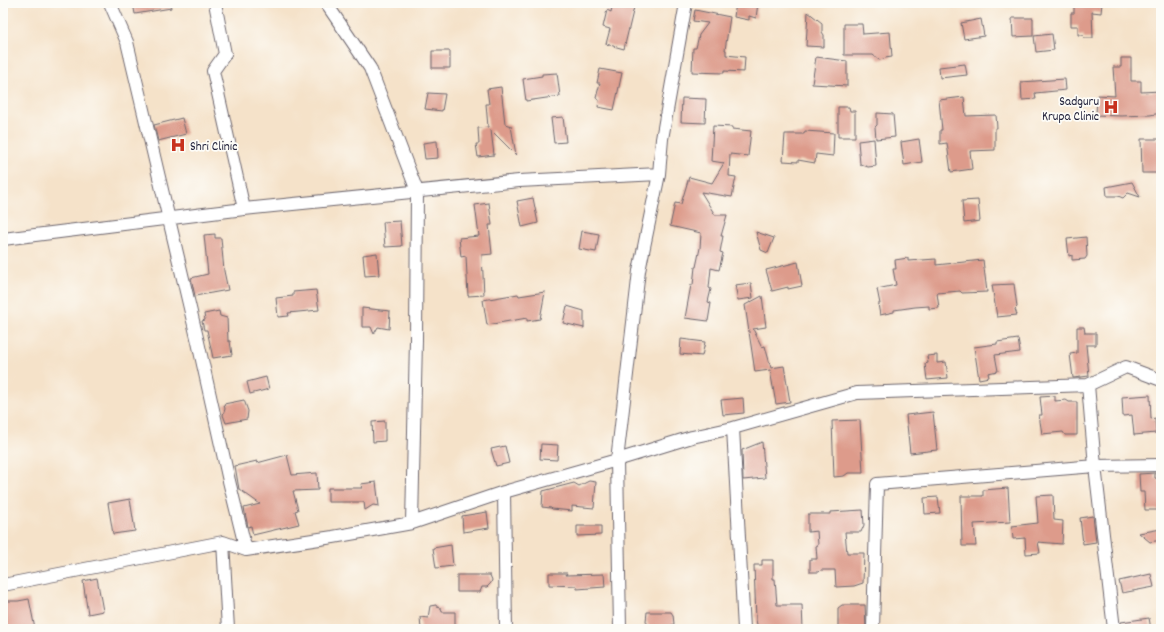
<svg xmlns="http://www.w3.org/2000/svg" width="1164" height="632" font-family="Dekko,sans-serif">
<rect width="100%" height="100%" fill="#fdfcf7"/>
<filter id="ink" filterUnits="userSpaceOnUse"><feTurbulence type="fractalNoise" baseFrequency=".025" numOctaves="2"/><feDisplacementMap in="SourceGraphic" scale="8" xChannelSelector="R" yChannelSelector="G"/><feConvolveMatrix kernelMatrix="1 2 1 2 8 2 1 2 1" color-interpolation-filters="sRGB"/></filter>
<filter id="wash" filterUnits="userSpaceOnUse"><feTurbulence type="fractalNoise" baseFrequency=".012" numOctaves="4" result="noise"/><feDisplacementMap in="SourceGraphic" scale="16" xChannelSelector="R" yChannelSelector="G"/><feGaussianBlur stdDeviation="0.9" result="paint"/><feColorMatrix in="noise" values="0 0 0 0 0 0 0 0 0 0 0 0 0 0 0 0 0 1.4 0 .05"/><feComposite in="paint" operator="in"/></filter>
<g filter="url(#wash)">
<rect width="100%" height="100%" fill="#f5e2c9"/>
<g id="blocks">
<!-- building -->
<path fill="#dd9b8b" d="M 133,3 L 170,3 L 171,8 L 135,14 Z
M 613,3 L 635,3 L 624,49 L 606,44 L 610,29 L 603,27 L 607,10 L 611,12 Z
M 736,3 L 758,3 L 756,18 L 749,16 L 749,20 L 734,17 Z
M 1074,3 L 1102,3 L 1101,13 L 1092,12 L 1093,38 L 1084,38 L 1083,35 L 1078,35 L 1078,26 L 1071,26 L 1071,13 L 1074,13 Z
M 695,10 L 730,17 L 725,50 L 726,50 L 726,55 L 745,57 L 744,72 L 724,71 L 724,73 L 692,72 L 693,48 L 696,48 L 699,35 L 708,23 L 693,21 Z
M 808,12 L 822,23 L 822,32 L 824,35 L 824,47 L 806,46 Z
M 1012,18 L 1033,18 L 1033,36 L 1013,37 Z
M 981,19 L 984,36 L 964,39 L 961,23 Z
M 844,24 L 862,24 L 863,34 L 890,32 L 892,57 L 885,58 L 884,59 L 879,60 L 873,55 L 844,55 Z
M 1052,34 L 1054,50 L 1036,52 L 1034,36 Z
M 432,51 L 450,51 L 450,68 L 432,68 Z
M 816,57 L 847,61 L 847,86 L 812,84 Z
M 1121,58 L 1131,58 L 1131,81 L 1141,81 L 1141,92 L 1161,91 L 1161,113 L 1150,115 L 1121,116 L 1096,115 L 1097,95 L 1115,96 L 1113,67 L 1121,67 Z
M 965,64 L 967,75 L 940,78 L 939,67 Z
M 600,69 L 622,73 L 614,110 L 598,107 L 599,100 L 596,98 L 600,83 L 597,83 Z
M 557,73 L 560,96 L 526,101 L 523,79 L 542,76 L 542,74 Z
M 1065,79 L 1066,90 L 1035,93 L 1036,99 L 1022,100 L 1021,82 Z
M 501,87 L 505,124 L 511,126 L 516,155 L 491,130 L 494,155 L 478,157 L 476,144 L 479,144 L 478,128 L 488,127 L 486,104 L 489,104 L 487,89 Z
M 428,93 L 445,94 L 442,111 L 425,109 Z
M 964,97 L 966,116 L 996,115 L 997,128 L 995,128 L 995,150 L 970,151 L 972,169 L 951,172 L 947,143 L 940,144 L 940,130 L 942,130 L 939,100 Z
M 682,98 L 706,99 L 705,123 L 681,122 Z
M 838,107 L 849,107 L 850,111 L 855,111 L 855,137 L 838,137 Z
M 877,113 L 893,114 L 895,137 L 876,139 L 875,127 L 877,125 Z
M 563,117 L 566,142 L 554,143 L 551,118 Z
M 182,118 L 186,134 L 158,141 L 154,125 Z
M 713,126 L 732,127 L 732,129 L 751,131 L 748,156 L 730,154 L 729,176 L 736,177 L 732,197 L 701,192 L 715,215 L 727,215 L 721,236 L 723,236 L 720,252 L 723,253 L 719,270 L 711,268 L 709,288 L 711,289 L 708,302 L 711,303 L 708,321 L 685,318 L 691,285 L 693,285 L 695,267 L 696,267 L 700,248 L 701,233 L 670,226 L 675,203 L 681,204 L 689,177 L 712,183 L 724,163 L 711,161 Z
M 805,131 L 834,133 L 833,156 L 816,154 L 815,163 L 798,160 L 798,162 L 783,161 L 785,134 L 804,134 Z
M 874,139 L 876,166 L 868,167 L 860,164 L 858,141 Z
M 919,139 L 922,162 L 904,165 L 901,142 Z
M 1141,139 L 1161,139 L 1161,173 L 1142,173 Z
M 437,141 L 438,158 L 425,159 L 423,143 Z
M 1132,182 L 1140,197 L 1128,193 L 1123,198 L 1118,196 L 1107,196 L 1106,187 Z
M 533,198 L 538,223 L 522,227 L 517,201 Z
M 978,200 L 980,221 L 964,223 L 962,201 Z
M 489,203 L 492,225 L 489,225 L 492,254 L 482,255 L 484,295 L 468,296 L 466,256 L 461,257 L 459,238 L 479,236 L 475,205 Z
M 400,221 L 402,246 L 385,247 L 383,222 Z
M 582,231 L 599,234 L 596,252 L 579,249 Z
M 756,232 L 774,238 L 768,253 L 761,250 Z
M 215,234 L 215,238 L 221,238 L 224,271 L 228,290 L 195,296 L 191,278 L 208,274 L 204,235 Z
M 1086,237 L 1087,256 L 1085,259 L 1072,260 L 1072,255 L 1069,256 L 1067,239 Z
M 377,253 L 379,275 L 365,276 L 363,255 Z
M 908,258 L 908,261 L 936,259 L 936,265 L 983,260 L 987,292 L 962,293 L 960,291 L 937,293 L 939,308 L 929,309 L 929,306 L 915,307 L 894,310 L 894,312 L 880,315 L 878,304 L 880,304 L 877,289 L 896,285 L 893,269 L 896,269 L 895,260 Z
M 798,262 L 802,286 L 788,289 L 788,287 L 772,291 L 766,270 Z
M 751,283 L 753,298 L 738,300 L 735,285 Z
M 1014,284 L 1017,307 L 1015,309 L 1017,315 L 997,317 L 992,285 Z
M 316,290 L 319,310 L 288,313 L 289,316 L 278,317 L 276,298 L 293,296 L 293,292 Z
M 545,292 L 540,319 L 527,321 L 527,318 L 487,325 L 483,300 L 518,294 L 519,296 Z
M 762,296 L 766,327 L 753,329 L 762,347 L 765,346 L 771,368 L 784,366 L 790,402 L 776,404 L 770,370 L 755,372 L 745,305 Z
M 567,306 L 584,311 L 584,328 L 563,323 Z
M 362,308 L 390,311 L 389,329 L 378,327 L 374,334 L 371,327 L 362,327 Z
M 219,311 L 220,316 L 227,318 L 228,341 L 230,341 L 232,355 L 213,358 L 207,330 L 204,330 L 202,321 L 205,320 L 204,314 Z
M 1077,327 L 1084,327 L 1085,333 L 1096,333 L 1096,345 L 1086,345 L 1089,376 L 1073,378 L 1070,354 L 1077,353 Z
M 681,339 L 705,342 L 702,356 L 680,354 Z
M 1018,339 L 1020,352 L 995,355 L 998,371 L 988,373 L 989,377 L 979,379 L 974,347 L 997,344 L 997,342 Z
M 937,355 L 937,363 L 946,362 L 948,378 L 927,380 L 925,364 L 928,363 L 927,356 Z
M 266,377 L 269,389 L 250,394 L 247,382 Z
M 1150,395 L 1151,419 L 1155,418 L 1156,433 L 1134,435 L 1132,415 L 1123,416 L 1122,397 Z
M 1055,396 L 1055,401 L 1066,400 L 1069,402 L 1077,402 L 1077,435 L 1065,435 L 1063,432 L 1042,434 L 1039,415 L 1042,415 L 1040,397 Z
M 743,398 L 744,413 L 723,415 L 721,400 Z
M 244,400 L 248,411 L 247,419 L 226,423 L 223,415 L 225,409 L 224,404 Z
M 933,412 L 937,450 L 910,453 L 906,415 Z
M 860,420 L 863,473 L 848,473 L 844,476 L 834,477 L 832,421 Z
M 385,421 L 385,441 L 373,442 L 372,422 Z
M 762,442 L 765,478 L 743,480 L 742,450 Z
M 541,444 L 558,445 L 557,460 L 540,459 Z
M 505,446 L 509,463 L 496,466 L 491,449 Z
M 287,455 L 292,475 L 317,473 L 318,490 L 293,491 L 298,510 L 295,511 L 299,524 L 253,535 L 251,526 L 248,527 L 244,508 L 260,504 L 239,489 L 235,466 L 257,461 L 257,463 Z
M 1155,473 L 1155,478 L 1159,479 L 1161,485 L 1161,510 L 1145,510 L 1144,492 L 1140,492 L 1139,474 Z
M 589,481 L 596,482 L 594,508 L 572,506 L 572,511 L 552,509 L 551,508 L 542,507 L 543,491 L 574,483 L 579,486 Z
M 376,482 L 379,506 L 373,505 L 365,510 L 364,502 L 328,502 L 328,488 L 362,488 L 361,484 Z
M 1008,488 L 1010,522 L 974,524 L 976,546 L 962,546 L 961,496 L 983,496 L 983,490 Z
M 1053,495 L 1054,520 L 1063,521 L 1062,544 L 1038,542 L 1040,553 L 1026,554 L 1025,538 L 1013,539 L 1012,526 L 1038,523 L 1036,496 Z
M 938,497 L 940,513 L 925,514 L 924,498 Z
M 130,499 L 135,531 L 113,534 L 108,503 Z
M 863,510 L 864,525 L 861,532 L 845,532 L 847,553 L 864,553 L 863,583 L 854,586 L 836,587 L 835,570 L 821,570 L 819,572 L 810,572 L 810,559 L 817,559 L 816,546 L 818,545 L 817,531 L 808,532 L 808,514 L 830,514 L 830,512 Z
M 487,512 L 489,528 L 463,532 L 462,516 Z
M 1093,516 L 1096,542 L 1083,544 L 1080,518 Z
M 577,526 L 601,526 L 601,535 L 577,536 Z
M 1161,529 L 1161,540 L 1150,542 L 1139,533 Z
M 451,545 L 453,566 L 436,568 L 433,548 Z
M 762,560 L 773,560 L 773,579 L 775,579 L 777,605 L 802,605 L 803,629 L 758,629 L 756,620 L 754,565 L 762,565 Z
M 549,573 L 567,573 L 566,575 L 604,574 L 605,587 L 577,589 L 577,586 L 549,585 Z
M 1151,574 L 1154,587 L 1122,593 L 1119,581 Z
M 457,575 L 490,575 L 492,580 L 491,583 L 487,587 L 482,587 L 480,592 L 457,592 Z
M 97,578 L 103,611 L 88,614 L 83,581 Z
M 29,599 L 35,629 L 3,629 L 3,601 L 18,601 Z
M 436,605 L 437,607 L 441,608 L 442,612 L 455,612 L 455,629 L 421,629 L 420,617 L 428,618 L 430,606 Z
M 842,605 L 865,605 L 866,629 L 838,629 L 838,608 Z
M 647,612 L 671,612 L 673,615 L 674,624 L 666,628 L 649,627 L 646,621 Z
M 1149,618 L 1151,629 L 1121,629 L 1121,622 Z"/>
</g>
</g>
<g filter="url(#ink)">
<use href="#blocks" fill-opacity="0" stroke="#6c656d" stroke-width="1"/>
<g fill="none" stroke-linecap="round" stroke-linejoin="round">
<!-- minor casing -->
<g stroke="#6c656d" stroke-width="14">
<path id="minor" d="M 110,3 L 127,42 L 198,342 L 229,481 L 246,550
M 326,3 L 370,68 L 417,191 L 416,340 L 412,523
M 244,209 L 519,181 L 659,174
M 3,239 L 244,209 L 213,71 L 225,54 L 215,3
M 1088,385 L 1095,466 L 1114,629
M 733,428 L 744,629
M 504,492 L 506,629
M 223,542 L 228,629
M 3,585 L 223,542 L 246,550 L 333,537 L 412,523 L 504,492 L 617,460 L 692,437 L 733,428 L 857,393 L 1088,385 L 1126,367 L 1161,380
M 620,629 L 617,460 L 639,271 L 659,174 L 662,139 L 686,3
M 873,629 L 877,484 L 1095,466 L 1161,465"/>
</g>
<!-- minor -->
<use href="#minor" stroke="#fff" stroke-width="12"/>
</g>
</g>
<!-- icons -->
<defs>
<g id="hospital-bare" transform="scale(1.2)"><path d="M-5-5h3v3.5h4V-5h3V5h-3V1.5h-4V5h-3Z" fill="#c8321e" stroke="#fdfcf7" stroke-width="2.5" paint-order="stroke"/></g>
</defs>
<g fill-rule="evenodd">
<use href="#hospital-bare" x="1111" y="107"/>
<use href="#hospital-bare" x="178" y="145"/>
</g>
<g text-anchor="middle" stroke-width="3.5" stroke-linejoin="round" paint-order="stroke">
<!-- poi labels -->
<g font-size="13" fill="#22223b" stroke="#fdfcf7" text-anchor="end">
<text x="1099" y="105">Sadguru<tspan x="1099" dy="15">Krupa Clinic</tspan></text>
<text x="190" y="150" text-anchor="start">Shri Clinic</text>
</g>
</g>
<!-- margin -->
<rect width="1164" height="632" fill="none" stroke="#fdfcf7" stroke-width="16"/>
</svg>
